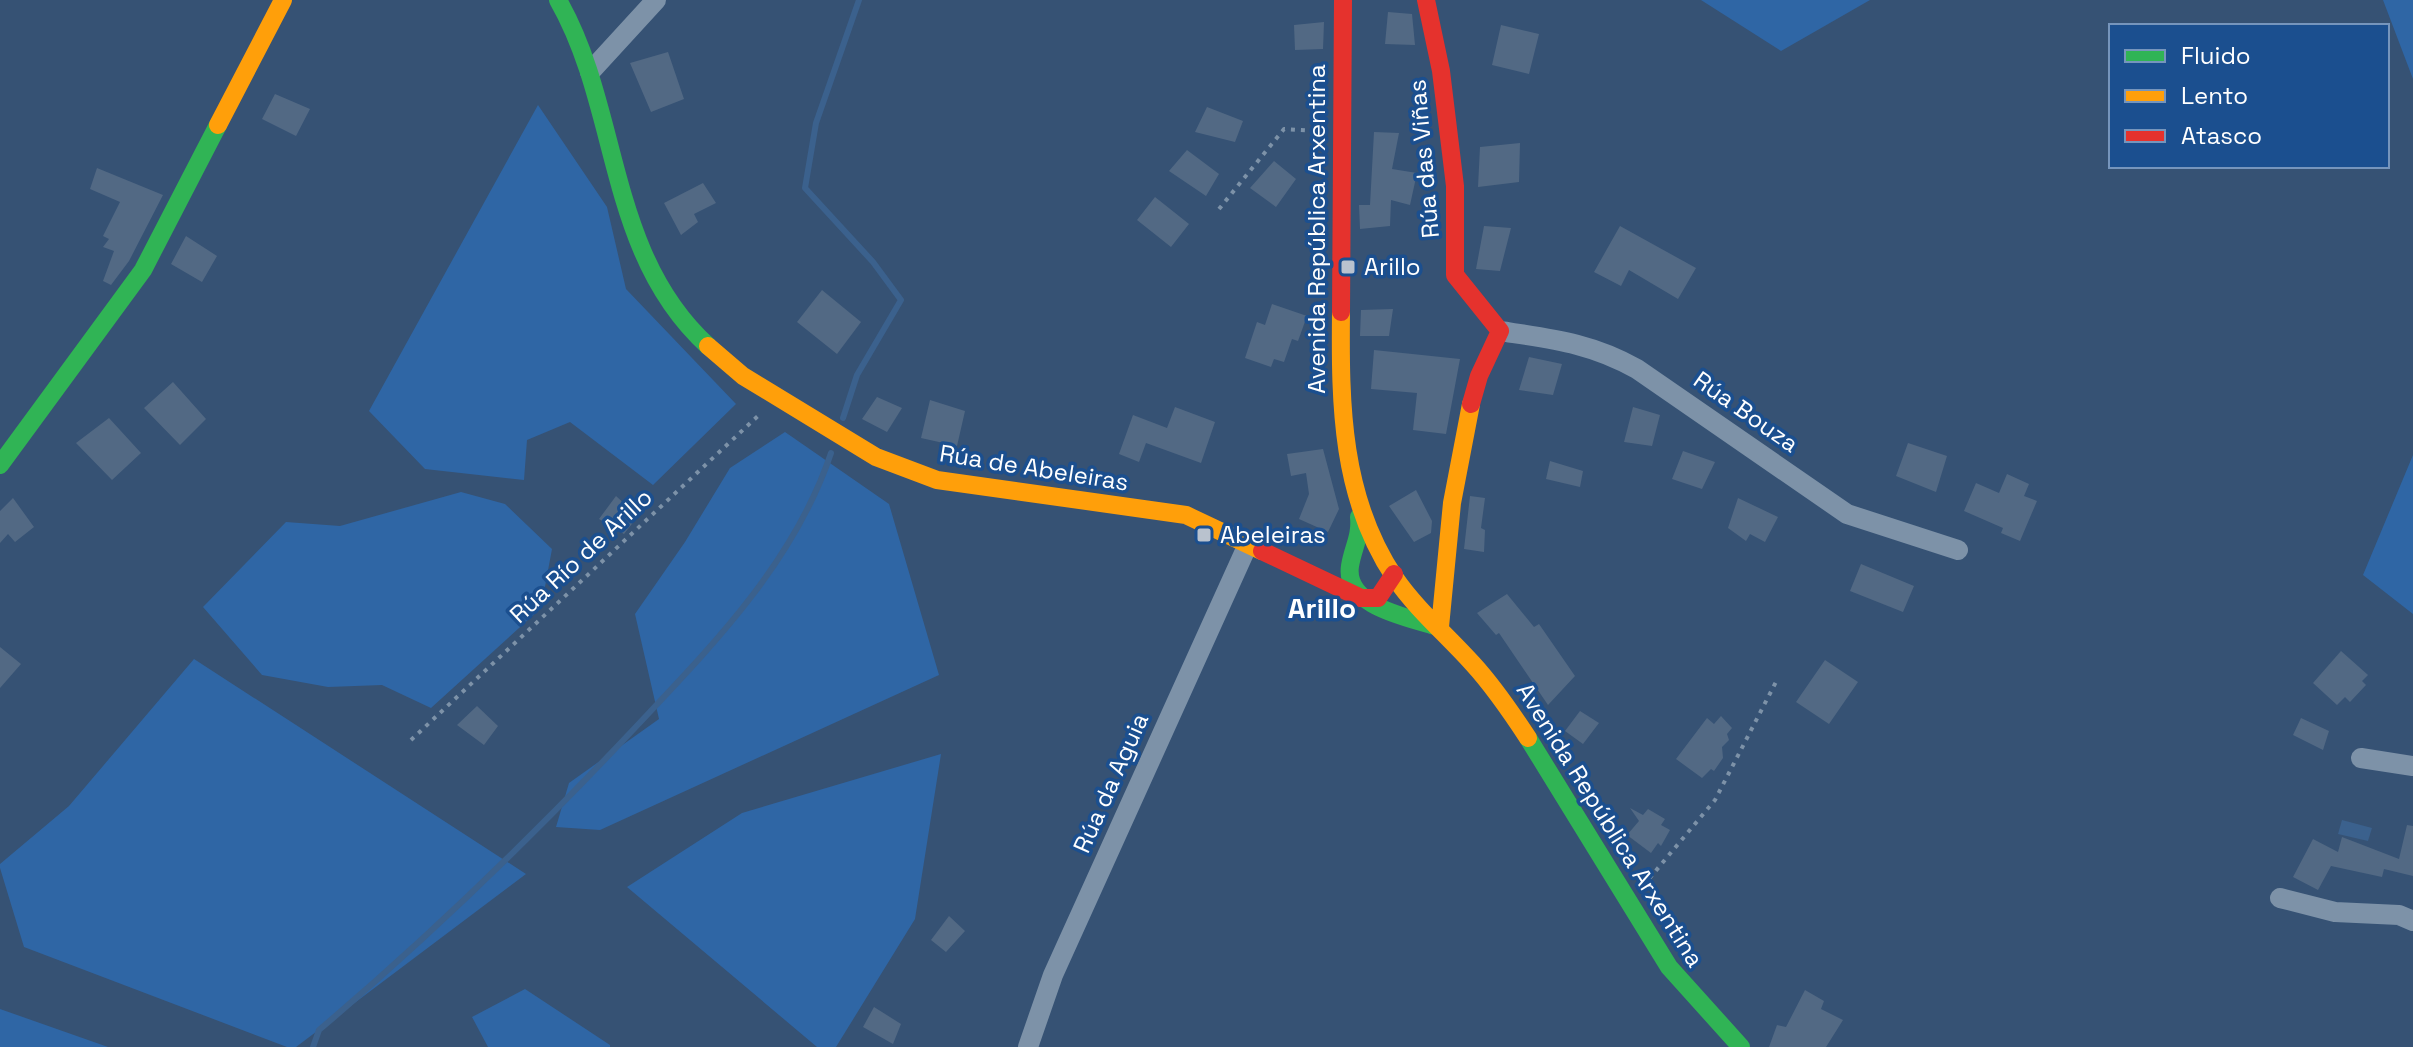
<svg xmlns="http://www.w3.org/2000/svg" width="2413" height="1047" font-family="'Space Grotesk',sans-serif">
<rect width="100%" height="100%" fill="#365274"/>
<!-- green -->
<path fill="#2f66a5" d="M 1701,0 L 1870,0 L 1781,51 Z
M 2383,0 L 2413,0 L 2413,79 Z
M 538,105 L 607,207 L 626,289 L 736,404 L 653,485 L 570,422 L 527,440 L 524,480 L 425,469 L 369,411 Z
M 785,432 L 889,504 L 939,675 L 600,830 L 556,827 L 569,783 L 659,719 L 635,614 L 685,542 L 730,468 Z
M 2413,455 L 2413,614 L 2363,575 Z
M 461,492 L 505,504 L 552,549 L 541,608 L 431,708 L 382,685 L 328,687 L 262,675 L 203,607 L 286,522 L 340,526 Z
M 194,659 L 526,874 L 296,1047 L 287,1047 L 24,947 L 0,868 L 0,864 L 69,806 Z
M 941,754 L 915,919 L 836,1047 L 817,1047 L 627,887 L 742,813 Z
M 525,989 L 610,1045 L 610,1047 L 488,1047 L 472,1017 Z
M 0,1009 L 108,1047 L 0,1047 Z"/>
<!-- water -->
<path fill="#3b618d" d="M 2342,820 L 2372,828 L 2368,841 L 2338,834 Z"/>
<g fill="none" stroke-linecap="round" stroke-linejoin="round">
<!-- stream -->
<path stroke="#3b618d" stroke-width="6" d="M 843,418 L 857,375 L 901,300 L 873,262 L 805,188 L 816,123 L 859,0
M 313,1047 L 319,1030 C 429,937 532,837 631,732 C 710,648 794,564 831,453"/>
</g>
<!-- building -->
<path fill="#526984" d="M 1388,12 L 1412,14 L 1415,45 L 1385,44 Z
M 1324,22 L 1323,49 L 1295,50 L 1294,25 Z
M 1501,25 L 1539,34 L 1529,74 L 1492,65 Z
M 668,52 L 684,99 L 651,112 L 630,63 Z
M 275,94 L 310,109 L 296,136 L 262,119 Z
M 1207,107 L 1243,121 L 1235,142 L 1195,132 Z
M 1374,132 L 1399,133 L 1392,169 L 1417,173 L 1410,205 L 1391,200 L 1390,226 L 1360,229 L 1359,205 L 1370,205 Z
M 1520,143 L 1519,182 L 1478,187 L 1480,147 Z
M 1187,150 L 1219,174 L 1206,196 L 1169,171 Z
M 1274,161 L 1296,179 L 1276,207 L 1250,188 Z
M 97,168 L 163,195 L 129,261 L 111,285 L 103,281 L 114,251 L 103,247 L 109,239 L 103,236 L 120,202 L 90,189 Z
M 703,183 L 716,203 L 694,214 L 698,222 L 681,235 L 664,203 Z
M 1155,197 L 1189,224 L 1171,247 L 1137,220 Z
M 1484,226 L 1511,228 L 1500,271 L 1476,269 Z
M 1620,226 L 1696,268 L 1678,299 L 1629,270 L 1621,286 L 1594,272 Z
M 186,236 L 217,256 L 202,282 L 171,264 Z
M 822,290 L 861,322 L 837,354 L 797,322 Z
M 1272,304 L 1307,316 L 1298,341 L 1292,339 L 1284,362 L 1274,359 L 1271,367 L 1245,358 L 1257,322 L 1265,325 Z
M 1393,309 L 1389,336 L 1360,336 L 1361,310 Z
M 1374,350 L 1460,359 L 1446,434 L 1413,430 L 1417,393 L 1371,389 Z
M 1529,357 L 1562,364 L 1553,395 L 1519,390 Z
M 173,382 L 206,419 L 180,445 L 144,408 Z
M 877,397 L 902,408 L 887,432 L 862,419 Z
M 930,400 L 965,411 L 957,446 L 921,438 Z
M 1175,407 L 1215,422 L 1201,463 L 1146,443 L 1139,462 L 1119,454 L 1133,415 L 1167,428 Z
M 1633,407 L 1660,415 L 1652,446 L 1624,442 Z
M 109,418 L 141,453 L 112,480 L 76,443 Z
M 1908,443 L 1947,456 L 1936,492 L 1896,476 Z
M 1323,449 L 1339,509 L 1328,532 L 1299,519 L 1309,494 L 1306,473 L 1291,476 L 1287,454 Z
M 1683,451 L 1715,462 L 1702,489 L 1672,479 Z
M 1550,461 L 1583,471 L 1580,487 L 1546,479 Z
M 2007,474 L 2029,484 L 2024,496 L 2037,501 L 2020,541 L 2001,533 L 2003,528 L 1964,511 L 1976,483 L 1999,493 Z
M 1416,490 L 1432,521 L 1431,533 L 1414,542 L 1389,506 Z
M 616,496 L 638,516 L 624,534 L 599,519 Z
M 1470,496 L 1485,498 L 1481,528 L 1485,530 L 1484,552 L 1464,549 Z
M 13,498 L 34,527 L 15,542 L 8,534 L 0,543 L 0,511 Z
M 1738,498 L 1778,517 L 1765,542 L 1750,534 L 1746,541 L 1728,528 Z
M 1861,564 L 1914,586 L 1903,612 L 1850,591 Z
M 1507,594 L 1534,627 L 1539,624 L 1575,676 L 1548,705 L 1499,633 L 1496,635 L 1477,613 Z
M 0,647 L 21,664 L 0,688 Z
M 2341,651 L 2368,675 L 2362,681 L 2366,685 L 2350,702 L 2345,697 L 2337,705 L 2313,683 Z
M 1825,660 L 1858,682 L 1829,724 L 1796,702 Z
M 477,706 L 498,726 L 484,745 L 457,725 Z
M 1580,711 L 1599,723 L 1583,744 L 1565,731 Z
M 1721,716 L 1732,728 L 1727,734 L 1729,740 L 1722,747 L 1723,758 L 1714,771 L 1711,769 L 1702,778 L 1676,759 L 1707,718 L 1714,724 Z
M 2301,718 L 2329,731 L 2323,750 L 2293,735 Z
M 1630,808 L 1643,815 L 1648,809 L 1665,819 L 1661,825 L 1670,830 L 1661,846 L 1658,843 L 1651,853 L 1627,835 L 1639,821 Z
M 2407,825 L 2413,826 L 2413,876 L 2384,869 L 2382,877 L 2331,866 L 2318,890 L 2293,877 L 2313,839 L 2338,852 L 2342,837 L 2399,859 Z
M 949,916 L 965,931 L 946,952 L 931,940 Z
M 1805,990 L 1824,1001 L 1821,1009 L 1843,1020 L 1826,1047 L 1769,1047 L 1777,1025 L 1786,1027 Z
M 874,1007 L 901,1024 L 893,1044 L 863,1027 Z"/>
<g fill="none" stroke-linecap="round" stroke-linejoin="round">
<!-- path -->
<path stroke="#7d92a8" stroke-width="4" stroke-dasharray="4 6" stroke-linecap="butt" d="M 1219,209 L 1284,129 L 1318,131
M 411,740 L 760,414
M 1643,886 L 1715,800 L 1778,678"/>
<!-- street -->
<path stroke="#7d92a8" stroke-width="20" d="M 590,72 L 656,0
M 1500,331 C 1552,339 1591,343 1637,369 L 1847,514 L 1958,550
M 2361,758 L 2413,766
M 2280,898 L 2335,912 L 2399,915 L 2413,921
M 1028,1047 L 1053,975 L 1249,542"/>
<!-- fast -->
<path stroke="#30b455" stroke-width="18" d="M 558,0 C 621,110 606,253 708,346
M 0,465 L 143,270 L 218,125
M 1359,517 C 1361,537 1353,547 1350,566 C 1344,606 1407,617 1435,626
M 1528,738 L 1669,967 L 1741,1047"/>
<!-- slow -->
<path stroke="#ff9f0a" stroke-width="18" d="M 218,125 L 283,0
M 1341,312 C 1340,405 1341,498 1395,578 C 1417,610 1447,635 1473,664 C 1494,687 1511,712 1528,738
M 708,346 L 743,376 L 876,457 L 937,480 L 1186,515 L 1262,551
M 1440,627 L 1452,503 L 1471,404"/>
<!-- jam -->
<path stroke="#e5322d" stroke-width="18" d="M 1426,0 L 1441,71 L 1455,186 L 1455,275 L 1500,331 L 1479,376 L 1471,404
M 1341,312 L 1343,0
M 1262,551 L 1361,598 L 1378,598 L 1394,574"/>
</g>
<!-- markers -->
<g fill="#b9c2ce" stroke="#1b4f8f" stroke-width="3">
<rect x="1340" y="259" width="16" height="16" rx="4"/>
<rect x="1196" y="527" width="16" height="16" rx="4"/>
</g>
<g text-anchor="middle" stroke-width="7" stroke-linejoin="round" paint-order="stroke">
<!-- street labels -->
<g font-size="24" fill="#fff" stroke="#1b4f8f">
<text transform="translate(1424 159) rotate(-95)" y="8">Rúa das Viñas</text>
<text transform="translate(1317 229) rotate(-90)" y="8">Avenida República Arxentina</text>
<text transform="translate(1746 412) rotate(35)" y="8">Rúa Bouza</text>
<text transform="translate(1034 468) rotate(9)" y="8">Rúa de Abeleiras</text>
<text transform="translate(581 556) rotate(-43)" y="8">Rúa Río de Arillo</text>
<text transform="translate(1111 783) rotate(-66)" y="8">Rúa da Aguia</text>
<text transform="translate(1610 825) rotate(58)" y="8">Avenida República Arxentina</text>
</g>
<!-- poi labels -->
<g font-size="24" fill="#fff" stroke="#1b4f8f" text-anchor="start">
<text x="1364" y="275">Arillo</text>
<text x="1220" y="543">Abeleiras</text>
</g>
<!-- quarter labels -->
<g font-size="28" font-weight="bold" fill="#fff" stroke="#1b4f8f">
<text x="1322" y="618">Arillo</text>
</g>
</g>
<!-- legend -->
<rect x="2109" y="24" width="280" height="144" fill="#1b4f8f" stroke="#7695bc" stroke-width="2"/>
<rect x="2125" y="50" width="40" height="12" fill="#30b455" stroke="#7695bc" stroke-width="2"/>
<text x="2181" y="64" font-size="24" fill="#ffffff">Fluido</text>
<rect x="2125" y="90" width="40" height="12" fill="#ff9f0a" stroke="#7695bc" stroke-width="2"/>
<text x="2181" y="104" font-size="24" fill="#ffffff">Lento</text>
<rect x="2125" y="130" width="40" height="12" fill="#e5322d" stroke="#7695bc" stroke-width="2"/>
<text x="2181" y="144" font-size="24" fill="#ffffff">Atasco</text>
</svg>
